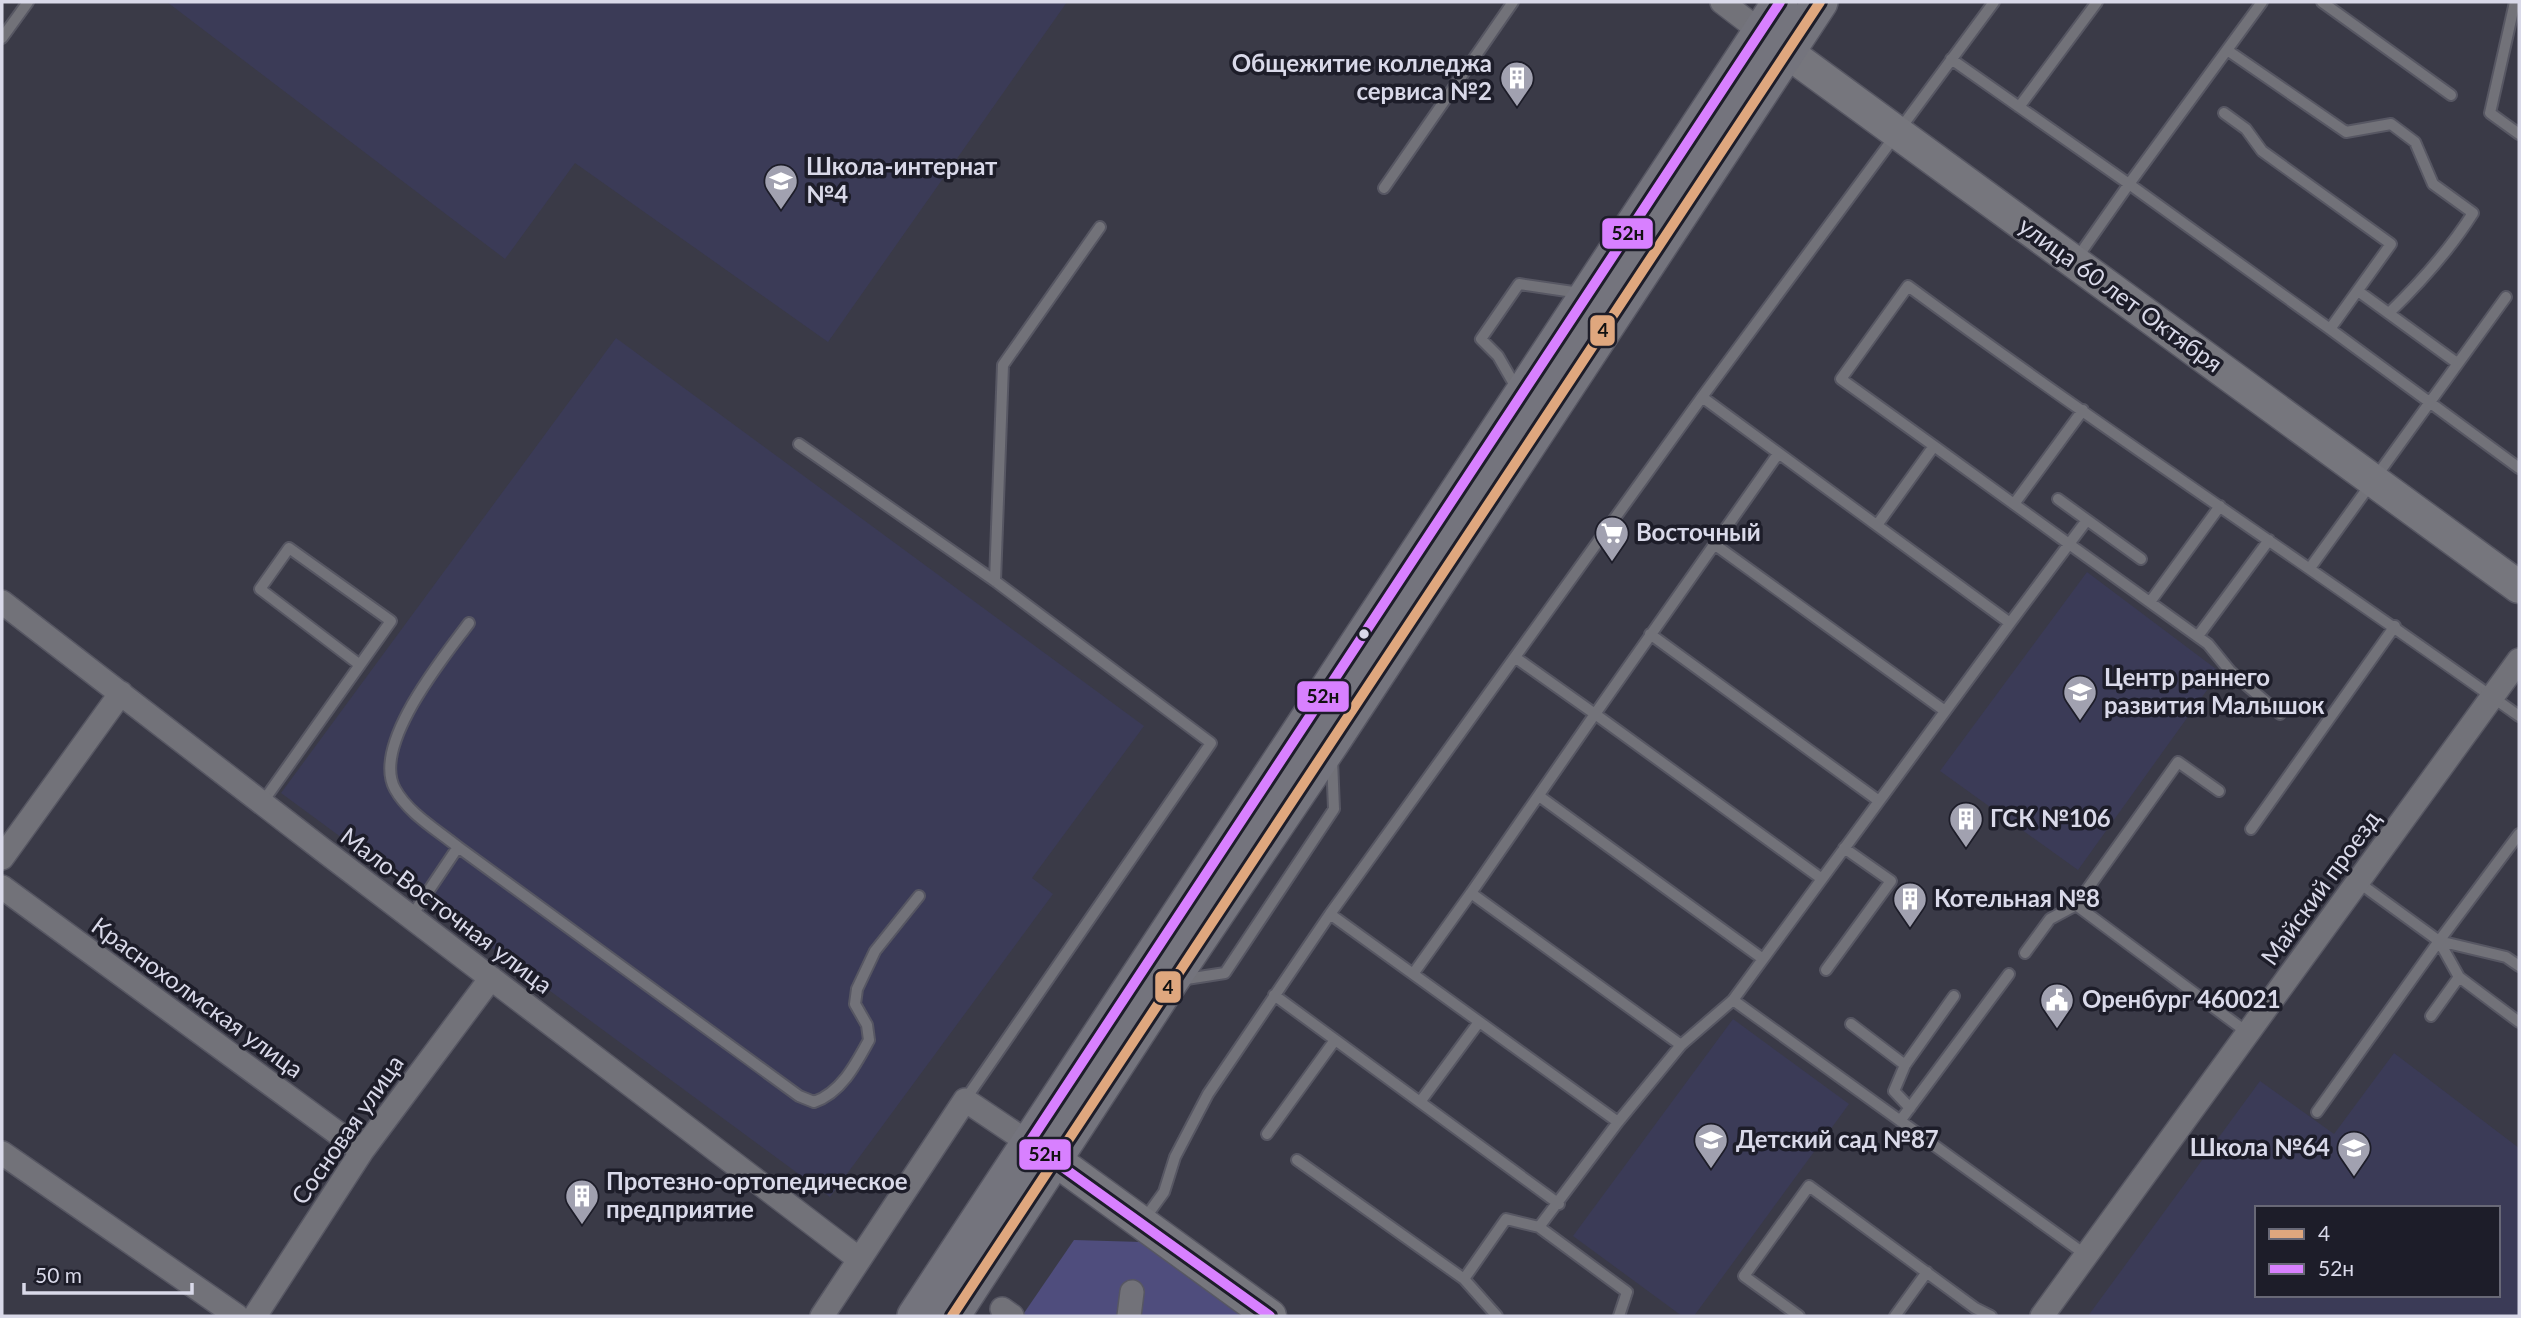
<svg xmlns="http://www.w3.org/2000/svg" width="2521" height="1318" font-family="Lato,sans-serif">
<rect width="100%" height="100%" fill="#3a3a47"/>
<!-- built -->
<path fill="#3b3b57" fill-rule="evenodd" d="M 167,2 L 1067,2 L 828,342 L 575,163 L 505,259 Z
M 616,338 L 1144,726 L 1032,878 L 1053,894 L 830,1197 L 281,793 Z
M 2087,572 L 2220,672 L 2078,870 L 1940,771 Z
M 1733,1019 L 1849,1104 L 1694,1316 L 1682,1316 L 1573,1236 Z
M 2394,1053 L 2519,1148 L 2519,1316 L 2088,1316 L 2260,1081 L 2334,1134 ZM 2257,1208 L 2498,1208 L 2498,1295 L 2257,1295 Z"/>
<!-- green -->
<path fill="#4f4d7d" d="M 1074,1240 L 1142,1242 L 1243,1316 L 1022,1316 Z"/>
<g fill="none" stroke-linecap="round" stroke-linejoin="round">
<!-- lane casing -->
<g stroke="#575763" stroke-width="14">
<path id="lane" d="M 2322,2 L 2451,95
M 2515,2 L 2490,113 L 2519,134
M 2,38 L 28,2
M 2227,50 L 2346,132 L 2391,124 L 2415,142 L 2433,184 L 2473,213 C 2449,251 2421,282 2389,313
M 1951,59 L 2129,184 L 2262,2
M 2019,107 L 2097,2
M 1384,188 L 1513,2
M 2077,258 L 2129,184 L 2330,329 L 2391,244 L 2262,151 L 2246,129 L 2224,113
M 2358,291 L 2457,363
M 2330,329 L 2519,468
M 1517,389 L 1498,356 L 1481,339 L 1519,284 L 1580,293
M 1702,397 L 2010,623 L 1733,1000 L 2086,1255
M 799,444 L 995,581 L 1211,743 L 965,1100
M 1934,446 L 2069,544 L 2087,520 L 2141,559
M 1778,454 L 1595,714 L 1822,879
M 2058,499 L 2087,520
M 2014,504 L 2083,410
M 1877,525 L 1934,446 L 1841,379 L 1908,286 C 2109,434 2317,571 2519,716
M 1714,544 L 1945,711
M 2310,568 L 2506,297
M 995,581 L 1003,365 L 1100,227
M 2150,602 L 2220,506
M 469,623 C 444,657 371,745 395,789 C 408,813 437,830 458,847 L 799,1096 L 814,1102 C 841,1093 856,1064 869,1040 L 867,1025 L 855,1004 L 857,989 L 875,951 L 919,896
M 2010,623 L 2069,544 L 2208,644 L 2230,671 L 2280,714
M 1650,634 L 1879,801
M 2198,636 L 2269,540
M 1516,658 L 1595,714 L 1471,893 L 1681,1045
M 2219,791 L 2178,762 L 2076,905 L 2248,1033
M 1539,796 L 1763,959
M 262,803 L 391,621 L 289,548 L 260,589 L 360,665
M 2251,829 L 2395,626
M 2519,834 L 2439,941 L 2459,977 L 2519,1022
M 1330,914 L 1618,1122
M 411,917 L 458,847
M 2439,941 L 2506,957 L 2519,966
M 2025,953 L 2050,919 L 2076,905
M 1826,970 L 1891,881 L 1844,848
M 1413,974 L 1471,893
M 1180,980 L 1225,973 L 1334,809 L 1332,759
M 1274,995 L 1559,1204
M 2431,1016 L 2459,977
M 1851,1024 L 1905,1065
M 1420,1102 L 1479,1022
M 1910,1108 L 1894,1091 L 1905,1065 L 1954,996
M 2317,1112 L 2439,941 L 2358,882
M 1900,1121 L 2009,974
M 1267,1134 L 1335,1040
M 1297,1160 L 1464,1279
M 1143,1221 L 1164,1192 L 1175,1157 L 1208,1094 L 1330,914 L 1702,397 L 1994,2
M 1539,1227 L 1627,1292 L 1619,1316
M 1497,1316 L 1464,1279 L 1506,1219 L 1539,1227 L 1618,1122 L 1681,1045 L 1733,1000
M 1799,1316 L 1744,1276 L 1809,1186 L 1975,1308 L 1991,1316
M 1895,1316 L 1927,1272"/>
</g>
<!-- street casing -->
<g stroke="#575763" stroke-width="26">
<path id="street" d="M 1722,2 L 1760,31
M 2,602 L 323,850 L 859,1259
M 2,858 L 121,693
M 2,887 L 362,1151
M 2,1153 L 237,1316
M 1002,1309 L 1012,1316
M 255,1316 L 362,1151 L 491,978
M 822,1316 L 965,1100 L 1029,1143
M 1129,1316 L 1132,1292
M 2042,1316 L 2519,660"/>
</g>
<!-- secondary casing -->
<g stroke="#575763" stroke-width="35">
<path id="secondary" d="M 1787,52 L 2519,587
M 1054,1159 L 1270,1316"/>
</g>
<!-- primary casing -->
<g stroke="#575763" stroke-width="38">
<path id="primary" d="M 915,1316 L 1780,2
M 952,1316 L 1170,982 L 1332,742 L 1820,2"/>
</g>
<!-- lane -->
<use href="#lane" stroke="#727279" stroke-width="10"/>
<!-- street -->
<use href="#street" stroke="#727279" stroke-width="23"/>
<!-- secondary -->
<use href="#secondary" stroke="#76767d" stroke-width="32"/>
<!-- primary -->
<use href="#primary" stroke="#74747d" stroke-width="35"/>
<!-- bus-1 casing -->
<g stroke="#1d1d29" stroke-width="16">
<path id="bus-1" d="M 952,1316 C 1239,876 1531,440 1820,2"/>
</g>
<!-- bus-2 casing -->
<g stroke="#1d1d29" stroke-width="16">
<path id="bus-2" d="M 1270,1316 L 1029,1143 L 1780,2"/>
</g>
<!-- bus-1 -->
<use href="#bus-1" stroke="#dfa77e" stroke-width="10"/>
<!-- bus-2 -->
<use href="#bus-2" stroke="#d880ff" stroke-width="10"/>
</g>
<!-- icons -->
<defs>
<g id="building-pin" transform="scale(1.75)"><path d="M0 17L-7.5 6A9.5 9.5 0 1 1 7.5 6Z" fill="#a1a1b0" stroke="#1d1d29"/><path d="M-4-6H4V6H1V3H-1V6H-4ZM-2.5-4.3h1.7v1.8h-1.7ZM.8-4.3h1.7v1.8H.8ZM-2.5-1h1.7V.8h-1.7ZM.8-1h1.7V.8H.8Z" fill="#fff"/></g>
<g id="school-pin" transform="scale(1.75)"><path d="M0 17L-7.5 6A9.5 9.5 0 1 1 7.5 6Z" fill="#a1a1b0" stroke="#1d1d29"/><path d="M0-5L7-2L0 1L-7-2ZM-4 1L0 2.5L4 1V4Q0 6-4 4Z" fill="#fff"/></g>
<g id="supermarket-pin" transform="scale(1.75)"><path d="M0 17L-7.5 6A9.5 9.5 0 1 1 7.5 6Z" fill="#a1a1b0" stroke="#1d1d29"/><path d="M-6-5.5h2.5l.6 2H6L4.5 2H-2.5L-4.4-4H-6ZM-1.5 3.2a1.3 1.3 0 1 0 .1 0ZM3 3.2a1.3 1.3 0 1 0 .1 0Z" fill="#fff"/></g>
<g id="civic-pin" transform="scale(1.75)"><path d="M0 17L-7.5 6A9.5 9.5 0 1 1 7.5 6Z" fill="#a1a1b0" stroke="#1d1d29"/><path d="M-.6-6.5H3V-4.5H.6V-3L4-1V1h2V6H-6V1h2V-1L-.6-3ZM-1.2 2.5V6h2.4V2.5Z" fill="#fff"/></g>
</defs>
<g fill-rule="evenodd">
<use href="#building-pin" x="1517" y="78"/>
<use href="#school-pin" x="781" y="181"/>
<use href="#supermarket-pin" x="1612" y="533"/>
<use href="#school-pin" x="2080" y="692"/>
<use href="#building-pin" x="1966" y="819"/>
<use href="#building-pin" x="1910" y="899"/>
<use href="#civic-pin" x="2057" y="1000"/>
<use href="#school-pin" x="1711" y="1140"/>
<use href="#school-pin" x="2354" y="1148"/>
<use href="#building-pin" x="582" y="1196"/>
</g>
<!-- markers -->
<circle fill="#d9d9e9" stroke="#1d1d29" stroke-width="2.5" cx="1364" cy="634" r="6"/>
<g text-anchor="middle" stroke-width="7" stroke-linejoin="round" paint-order="stroke">
<!-- poi labels -->
<g font-size="24" font-weight="bold" fill="#d9d9e9" stroke="#1d1d29" text-anchor="start">
<text x="1492" y="72" text-anchor="end">Общежитие колледжа<tspan x="1492" dy="28">сервиса №2</tspan></text>
<text x="806" y="175">Школа-интернат<tspan x="806" dy="28">№4</tspan></text>
<text x="1636" y="541">Восточный</text>
<text x="2104" y="686">Центр раннего<tspan x="2104" dy="28">развития Малышок</tspan></text>
<text x="1990" y="827">ГСК №106</text>
<text x="1934" y="907">Котельная №8</text>
<text x="2082" y="1008">Оренбург 460021</text>
<text x="1736" y="1148">Детский сад №87</text>
<text x="2330" y="1156" text-anchor="end">Школа №64</text>
<text x="606" y="1190">Протезно-ортопедическое<tspan x="606" dy="28">предприятие</tspan></text>
</g>
<!-- street labels -->
<g font-size="24" fill="#d9d9e9" stroke="#1d1d29">
<text transform="translate(2120 295) rotate(36)" y="8">улица 60 лет Октября</text>
<text transform="translate(2321 888) rotate(-54)" y="8">Майский проезд</text>
<text transform="translate(446 911) rotate(37)" y="8">Мало-Восточная улица</text>
<text transform="translate(197 998) rotate(36)" y="8">Краснохолмская улица</text>
<text transform="translate(348 1130) rotate(-55)" y="8">Сосновая улица</text>
</g>
</g>
<g stroke="#1d1d29" stroke-width="2.5">
<rect x="1601" y="217" width="53" height="33" rx="7" fill="#d880ff"/>
<rect x="1589" y="314" width="27" height="33" rx="7" fill="#dfa77e"/>
<rect x="1296" y="680" width="54" height="33" rx="7" fill="#d880ff"/>
<rect x="1154" y="970" width="28" height="34" rx="7" fill="#dfa77e"/>
<rect x="1018" y="1138" width="54" height="33" rx="7" fill="#d880ff"/>
</g>
<g font-size="19" text-anchor="middle" font-weight="bold" fill="#111">
<text x="1628" y="240">52н</text>
<text x="1603" y="337">4</text>
<text x="1323" y="703">52н</text>
<text x="1168" y="994">4</text>
<text x="1045" y="1161">52н</text>
</g>
<!-- border -->
<rect width="2521" height="1318" fill="none" stroke="#d9d9e9" stroke-width="7"/>
<!-- legend -->
<rect x="2255" y="1206" width="245" height="91" fill="#1d1d29" stroke="#686876" stroke-width="2"/>
<rect x="2269" y="1229" width="35" height="10" fill="#dfa77e" stroke="#686876" stroke-width="2"/>
<text x="2318" y="1241" font-size="21" fill="#d9d9e9">4</text>
<rect x="2269" y="1264" width="35" height="10" fill="#d880ff" stroke="#686876" stroke-width="2"/>
<text x="2318" y="1276" font-size="21" fill="#d9d9e9">52н</text>
<!-- scale -->
<path d="M24 1283v10h168v-10" fill="none" stroke="#d9d9e9" stroke-width="3.5"/>
<text x="35" y="1283" font-size="21" fill="#d9d9e9" stroke="#1d1d29" stroke-width="5" paint-order="stroke">50 m</text>
</svg>
